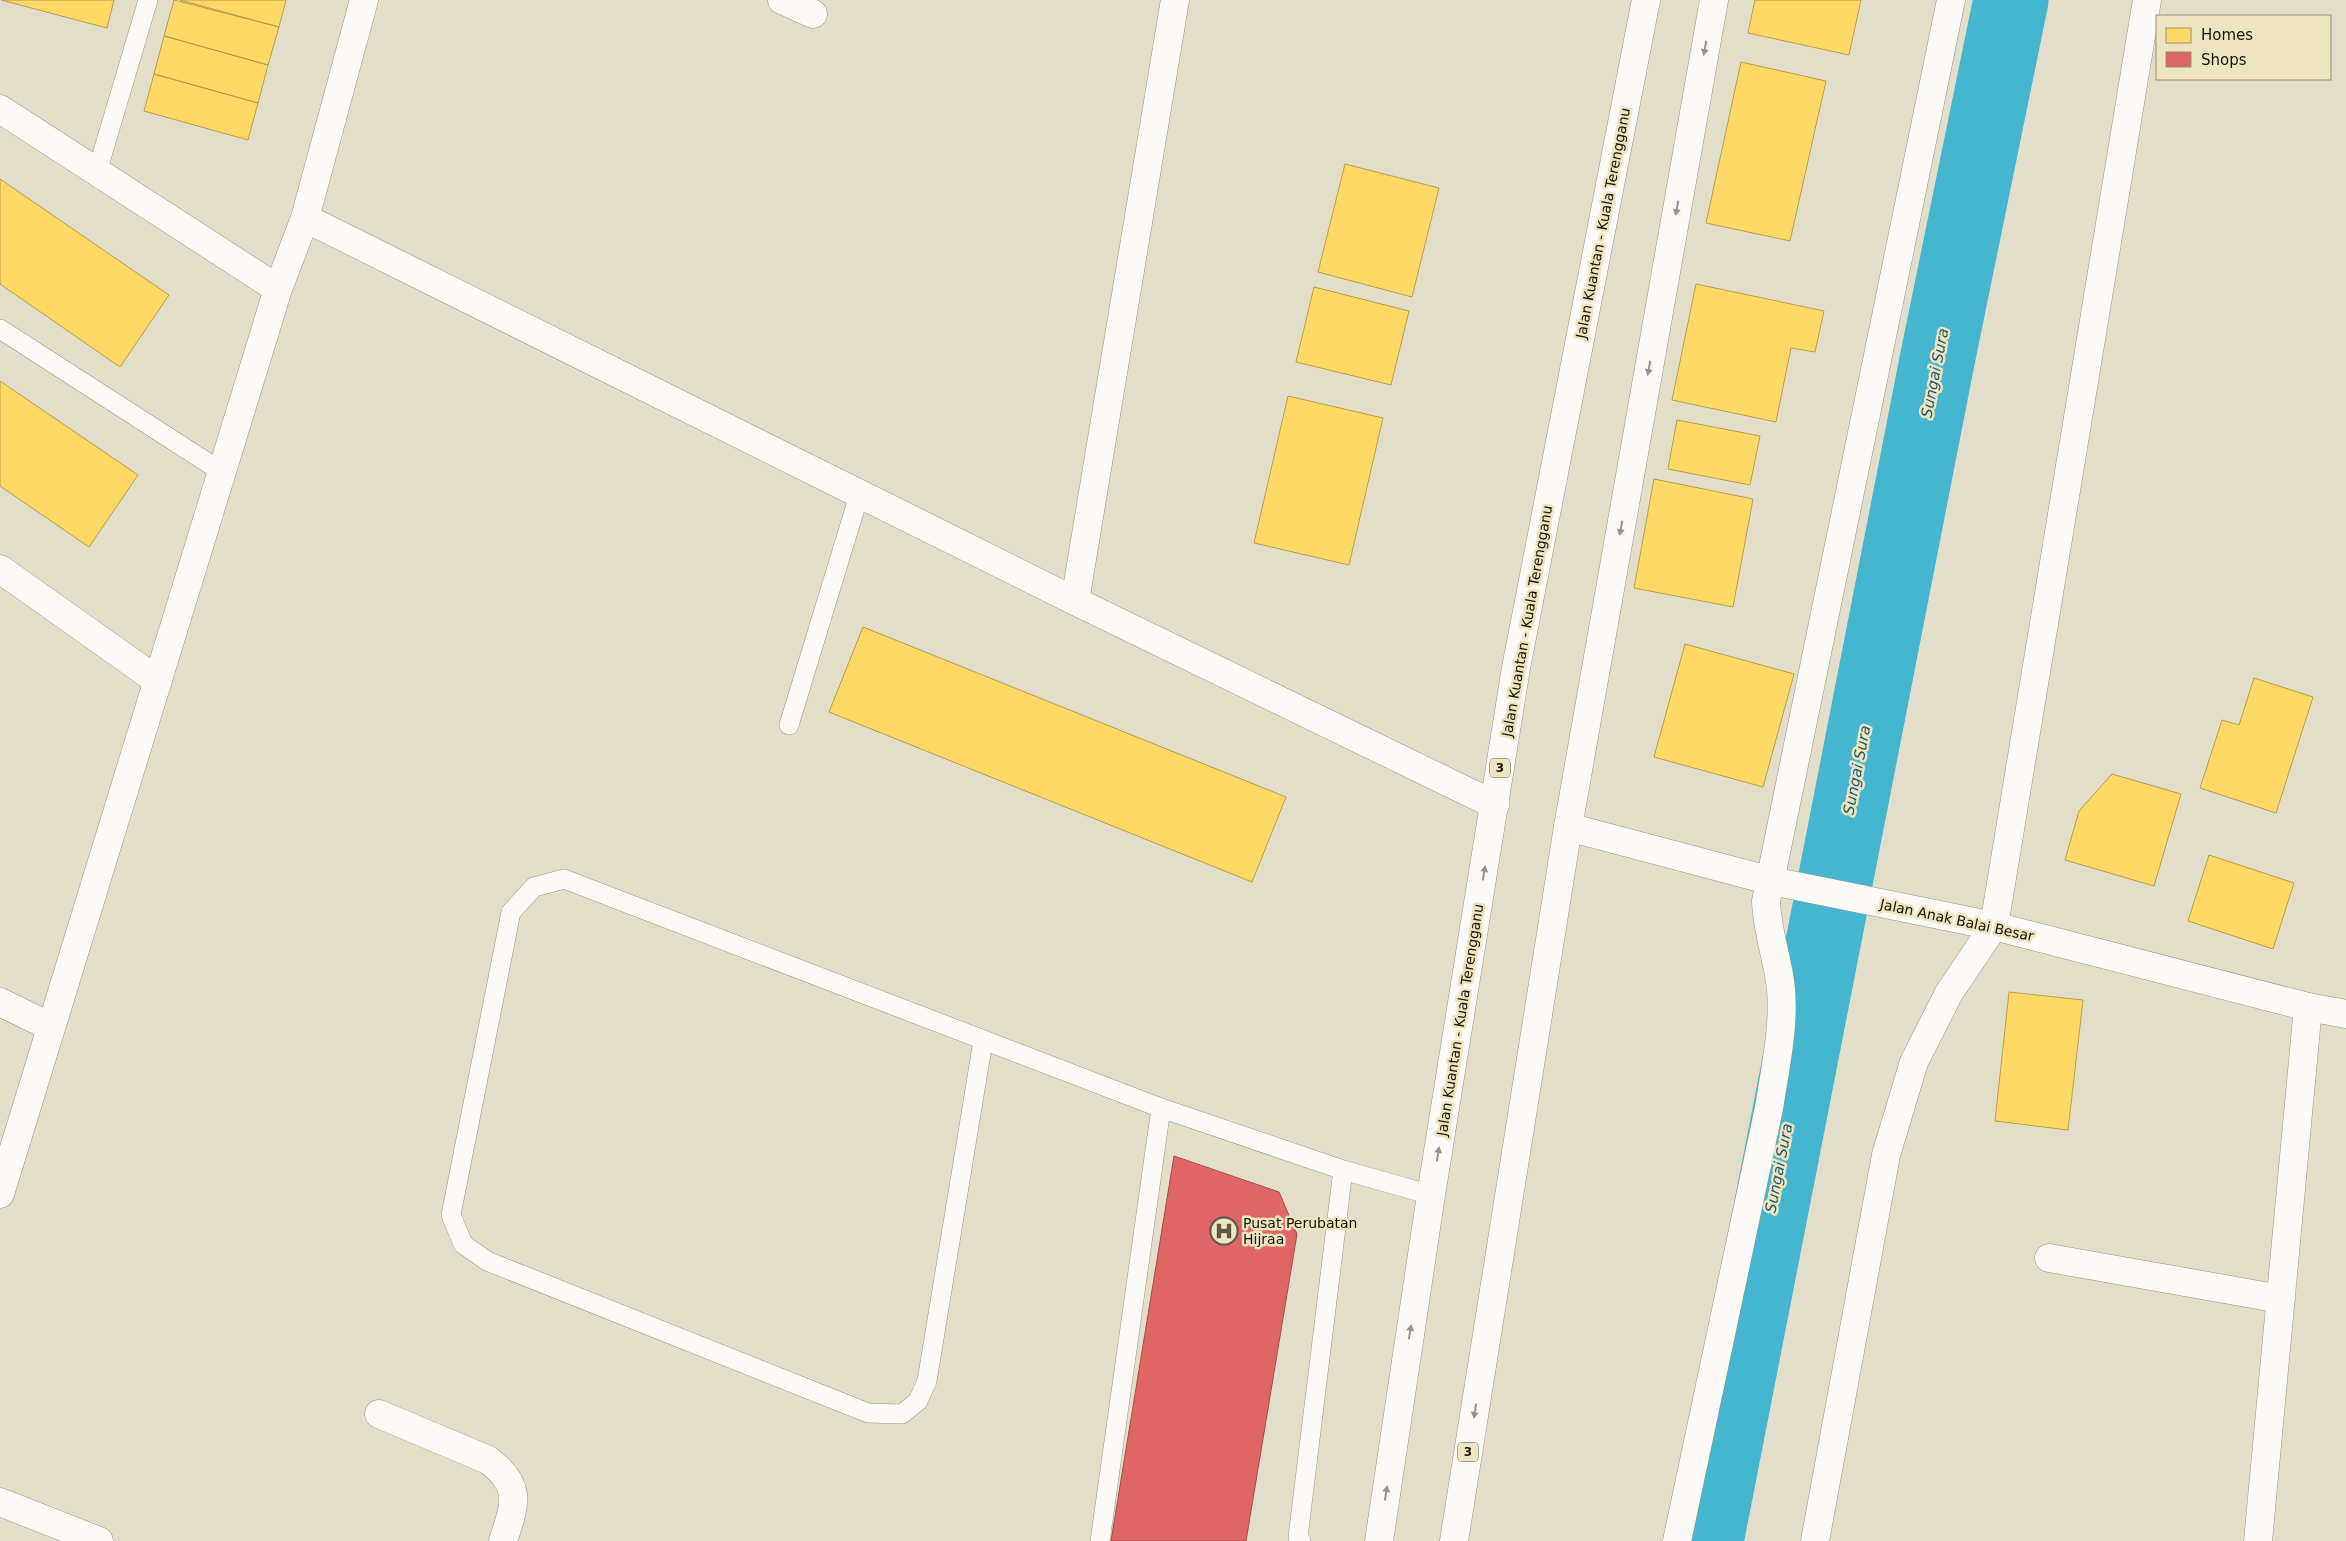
<svg xmlns="http://www.w3.org/2000/svg" width="2346" height="1541" font-family="'DejaVu Sans',sans-serif">
<rect width="100%" height="100%" fill="#e2deca"/>
<!-- homes -->
<path fill="#ffd966" stroke="#b99e49" d="M 1,0 L 114,0 L 107,28 Z
M 174,0 L 279,27 L 268,65 L 164,36 Z
M 180,0 L 286,0 L 279,27 Z
M 1755,0 L 1861,0 L 1849,55 L 1748,33 Z
M 164,36 L 268,65 L 258,103 L 154,74 Z
M 1741,62 L 1826,81 L 1790,241 L 1706,223 Z
M 154,74 L 258,103 L 248,140 L 144,111 Z
M 1345,164 L 1439,188 L 1412,297 L 1318,272 Z
M 0,179 L 169,295 L 120,367 L 0,284 Z
M 1696,284 L 1824,311 L 1815,352 L 1791,348 L 1776,422 L 1672,400 Z
M 1314,287 L 1409,311 L 1391,385 L 1296,362 Z
M 0,381 L 138,475 L 89,547 L 0,486 Z
M 1288,396 L 1383,418 L 1349,565 L 1254,543 Z
M 1677,420 L 1760,436 L 1750,485 L 1668,469 Z
M 1654,479 L 1753,499 L 1733,607 L 1634,588 Z
M 863,627 L 1286,797 L 1252,882 L 829,712 Z
M 1685,644 L 1794,674 L 1763,787 L 1654,757 Z
M 2254,678 L 2313,697 L 2276,813 L 2200,788 L 2222,720 L 2239,725 Z
M 2112,774 L 2181,794 L 2154,886 L 2065,860 L 2079,811 Z
M 2209,855 L 2294,883 L 2273,949 L 2188,921 Z
M 2009,992 L 2083,1000 L 2068,1130 L 1995,1121 Z"/>
<!-- shops -->
<path fill="#e06666" stroke="#a34d49" d="M 1174,1156 L 1279,1192 L 1297,1234 L 1246,1541 L 1111,1541 Z"/>
<g fill="none" stroke-linecap="round" stroke-linejoin="round">
<!-- river -->
<path stroke="#44b6cf" stroke-width="75" d="M 1706,1541 L 1937,361 L 2011,0"/>
<!-- service casing -->
<g stroke="#989586" stroke-width="20">
<path id="service" d="M 97,172 L 148,0
M 0,329 L 222,472
M 789,725 L 860,492
M 983,1041 L 927,1381 L 918,1401 L 902,1414 L 868,1413 L 487,1261 L 463,1244 L 451,1215 L 511,912 L 534,887 L 564,879 L 1161,1108 L 1343,1170
M 1100,1541 L 1161,1108
M 1301,1541 L 1298,1537 L 1343,1170 L 1431,1195"/>
</g>
<!-- minor casing -->
<g stroke="#989586" stroke-width="29">
<path id="minor" d="M 782,0 L 813,14
M 0,109 L 278,289
M 305,218 L 1075,601 L 1495,805
M 0,569 L 158,681
M 1075,601 L 1175,0
M 0,1002 L 51,1027
M 0,1194 L 278,289 L 305,218 L 364,0
M 2049,1258 L 2281,1299
M 379,1414 L 488,1460 C 523,1486 515,1504 503,1541
M 1677,1541 L 1769,1108 C 1775,1069 1786,1020 1780,981 C 1776,954 1767,929 1766,901 L 1951,0
M 1815,1541 L 1886,1155 L 1914,1062 L 1949,993 L 1994,926 L 2147,0
M 2258,1541 L 2308,1007"/>
</g>
<!-- tertiary casing -->
<g stroke="#989586" stroke-width="29">
<path id="tertiary" d="M 1568,827 L 1772,881 L 1994,926 L 2308,1007 L 2346,1014
M 0,1502 L 99,1541"/>
</g>
<!-- trunk casing -->
<g stroke="#989586" stroke-width="29">
<path id="trunk" d="M 1379,1541 L 1431,1195 L 1516,668 L 1646,0
M 1454,1541 L 1568,827 L 1714,0"/>
</g>
<!-- service -->
<use href="#service" stroke="#fbfaf7" stroke-width="19"/>
<!-- minor -->
<use href="#minor" stroke="#fbfaf7" stroke-width="28"/>
<!-- tertiary -->
<use href="#tertiary" stroke="#fbfaf7" stroke-width="28"/>
<!-- trunk -->
<use href="#trunk" stroke="#fbfaf7" stroke-width="28"/>
</g>
<!-- one-way arrows -->
<defs><path id="oneway-solid" d="M-6-.8H1V-3.2L6.5 0L1 3.2V.8H-6Z" transform="scale(1.25)"/></defs>
<g fill="#94928b">
<use href="#oneway-solid" transform="translate(1705 48) rotate(100)"/>
<use href="#oneway-solid" transform="translate(1677 208) rotate(100)"/>
<use href="#oneway-solid" transform="translate(1649 368) rotate(100)"/>
<use href="#oneway-solid" transform="translate(1621 528) rotate(100)"/>
<use href="#oneway-solid" transform="translate(1484 873) rotate(-81)"/>
<use href="#oneway-solid" transform="translate(1438 1154) rotate(-81)"/>
<use href="#oneway-solid" transform="translate(1410 1332) rotate(-81)"/>
<use href="#oneway-solid" transform="translate(1475 1411) rotate(99)"/>
<use href="#oneway-solid" transform="translate(1386 1493) rotate(-81)"/>
</g>
<!-- icons -->
<defs>
<g id="hospital-ring" transform="scale(1.4375)"><circle r="9.5" fill="#ede4c0" stroke="#5d5a4b" stroke-width="1.5"/><path d="M-5-5h3v3.5h4V-5h3V5h-3V1.5h-4V5h-3Z" fill="#5d5a4b"/></g>
</defs>
<g fill-rule="evenodd">
<use href="#hospital-ring" x="1224" y="1231"/>
</g>
<g text-anchor="middle" stroke-width="5" stroke-linejoin="round" paint-order="stroke">
<!-- shield labels -->
<g fill="#ede4c0" stroke="#56523e" stroke-width="1">
<rect x="1490" y="758.5" width="20" height="19" rx="4"/>
<rect x="1458" y="1442.5" width="20" height="19" rx="4"/>
</g>
<g font-size="12" font-weight="bold" fill="#161306">
<text x="1500" y="772">3</text>
<text x="1468" y="1456">3</text>
</g>
<!-- street labels -->
<g font-size="14" fill="#161306" stroke="#ede4c0">
<text transform="translate(1603 223) rotate(-79)" y="5">Jalan Kuantan - Kuala Terengganu</text>
<text transform="translate(1527 621) rotate(-80)" y="5">Jalan Kuantan - Kuala Terengganu</text>
<text transform="translate(1957 920) rotate(12)" y="5">Jalan Anak Balai Besar</text>
<text transform="translate(1460 1020) rotate(-81)" y="5">Jalan Kuantan - Kuala Terengganu</text>
</g>
<!-- poi labels -->
<g font-size="14" fill="#161306" stroke="#ede4c0" text-anchor="start">
<text x="1243" y="1228">Pusat Perubatan<tspan x="1243" dy="16">Hijraa</tspan></text>
</g>
<!-- water labels -->
<g font-size="15" font-style="italic" fill="#205467" stroke="#ede4c0">
<text transform="translate(1935 373) rotate(-79)" y="5">Sungai Sura</text>
<text transform="translate(1857 770) rotate(-79)" y="5">Sungai Sura</text>
<text transform="translate(1779 1168) rotate(-79)" y="5">Sungai Sura</text>
</g>
</g>
<!-- legend -->
<rect x="2156" y="15" width="175" height="65" fill="#ede4c0" stroke="#979076"/>
<rect x="2166" y="28" width="25" height="15" fill="#ffd966" stroke="#979076"/>
<text x="2201" y="40" font-size="15" fill="#161306">Homes</text>
<rect x="2166" y="52" width="25" height="15" fill="#e06666" stroke="#979076"/>
<text x="2201" y="65" font-size="15" fill="#161306">Shops</text>
</svg>
